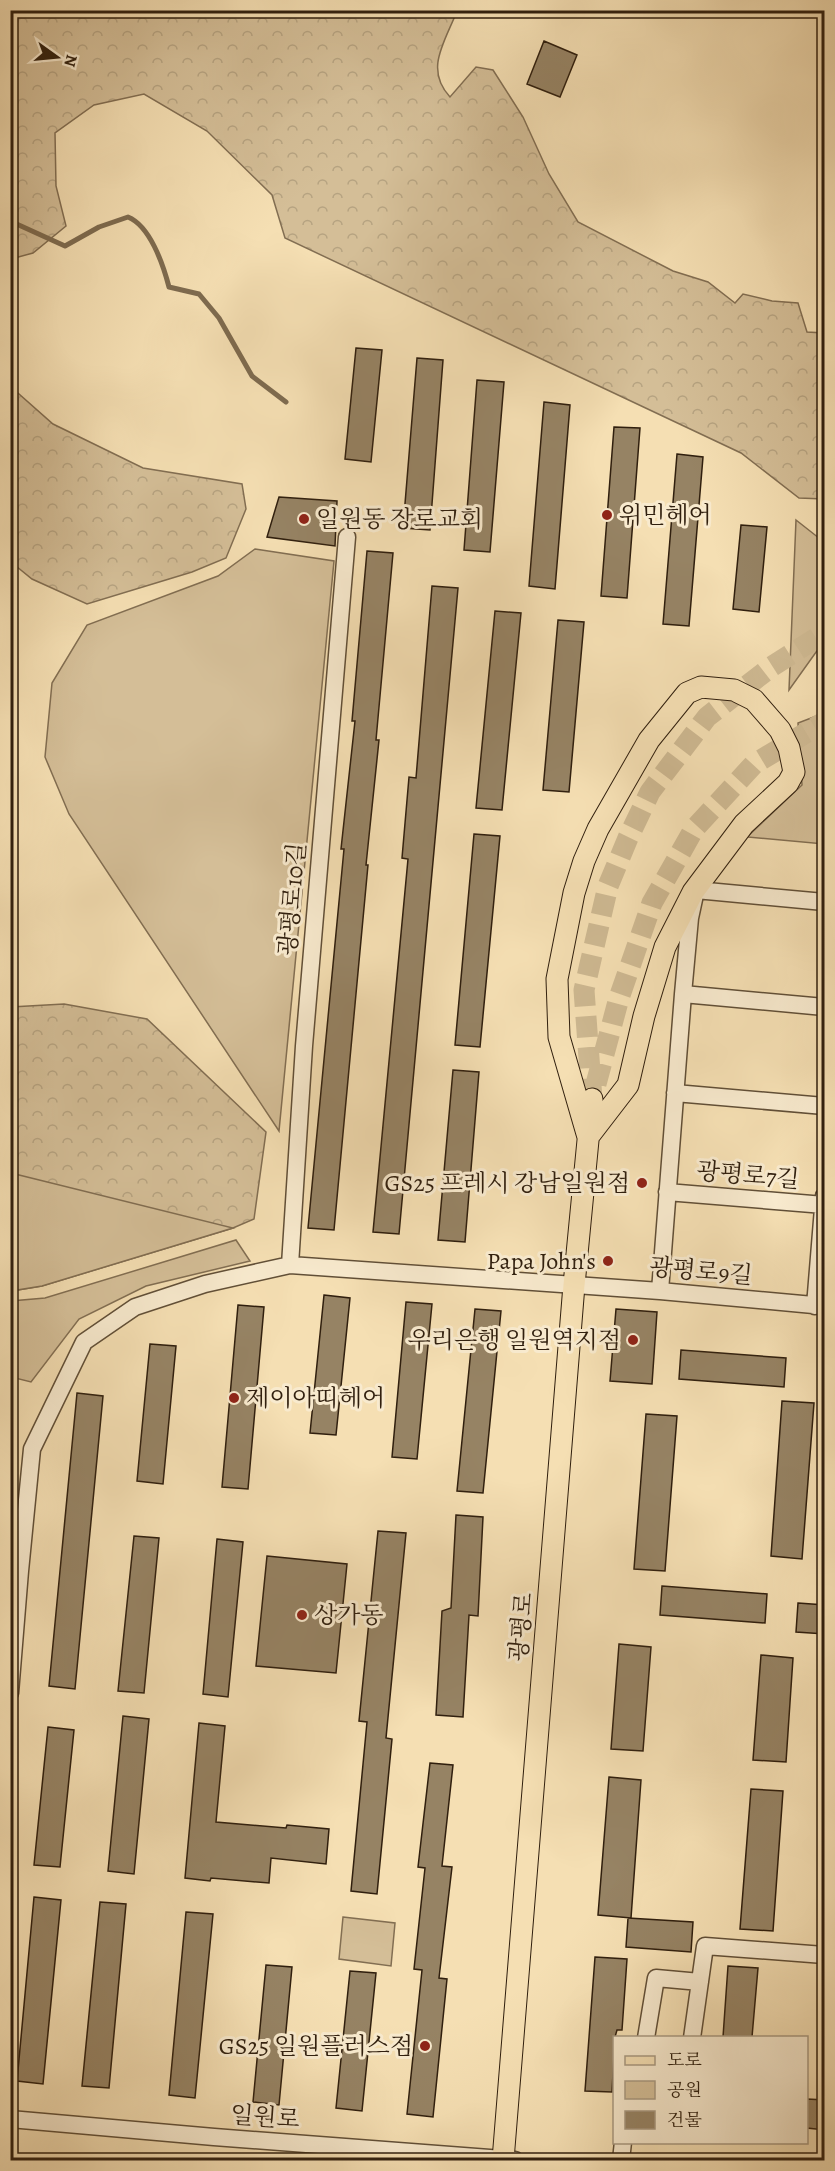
<svg xmlns="http://www.w3.org/2000/svg" width="835" height="2171" font-family="Alegreya,'Noto Serif KR',serif">
<defs>
<pattern id="forest-crowns" width="20" height="18" patternUnits="userSpaceOnUse" patternTransform="scale(1.5)"><rect width="20" height="18" fill="#d4be97"/><path d="M2 6a3 3 0 1 1 6 0M12 15a3 3 0 1 1 6 0" fill="none" stroke="#b6a381"/></pattern>
</defs>
<rect width="100%" height="100%" fill="#f5dfb3"/>
<filter id="stains"><feTurbulence type="fractalNoise" baseFrequency=".00333" numOctaves="4"/><feColorMatrix values="0 0 0 0 .2 0 0 0 0 .09 0 0 0 0 .02 0 0 0 .5 -.17"/></filter>
<radialGradient id="worn" r=".72"><stop offset=".6" stop-color="#630" stop-opacity="0"/><stop offset="1" stop-color="#630" stop-opacity=".3"/></radialGradient>
<!-- forest -->
<path fill="url(#forest-crowns)" stroke="#826e52" stroke-width="1.5" d="M 11,10 L 457,11 C 445,42 424,69 450,97 L 476,67 L 493,70 L 523,117 L 549,174 L 578,222 L 673,271 L 708,282 L 735,303 L 743,294 L 772,301 L 798,303 L 807,332 L 824,333 L 824,499 L 799,498 L 741,453 L 285,238 L 272,195 L 207,131 L 144,94 L 94,105 L 55,133 L 56,186 L 66,226 L 33,253 L 11,259 Z
M 10,386 L 53,424 L 143,468 L 242,484 L 246,509 L 226,558 L 192,572 L 87,604 L 32,579 L 11,562 Z
M 64,1004 L 147,1019 L 266,1132 L 254,1219 L 233,1228 L 42,1286 L 11,1291 L 11,1007 Z"/>
<!-- park -->
<path fill="#d4be97" stroke="#826e52" stroke-width="1.5" d="M 796,520 L 824,542 L 824,641 L 789,690 Z
M 255,549 L 334,561 L 279,1131 L 69,814 L 45,757 L 52,683 L 87,625 L 218,576 Z
M 824,713 L 824,844 L 747,837 L 802,785 L 798,723 Z
M 11,1173 L 233,1228 L 42,1286 L 11,1291 Z
M 236,1240 L 250,1261 L 146,1286 L 79,1319 L 31,1382 L 11,1377 L 11,1301 L 45,1298 Z
M 343,1917 L 395,1923 L 391,1966 L 339,1959 Z"/>
<g fill="none" stroke-linecap="round" stroke-linejoin="round">
<!-- stream -->
<path stroke="#7e6b4f" stroke-width="5" d="M 10,221 L 65,246 L 99,227 L 128,217 C 150,226 163,264 169,287 L 199,294 L 219,318 L 252,376 L 286,402"/>
</g>
<!-- building -->
<path fill="#968364" stroke="#301f0e" stroke-width="1.5" d="M 544,41 L 577,55 L 560,97 L 527,84 Z
M 356,348 L 382,350 L 371,462 L 345,459 Z
M 417,358 L 443,360 L 430,530 L 403,528 Z
M 477,380 L 504,382 L 490,552 L 464,550 Z
M 544,402 L 570,405 L 555,589 L 529,586 Z
M 614,427 L 640,428 L 627,598 L 601,596 Z
M 677,454 L 703,457 L 689,626 L 663,624 Z
M 279,497 L 337,501 L 335,546 L 267,537 Z
M 741,525 L 767,527 L 759,612 L 733,609 Z
M 367,551 L 393,553 L 376,740 L 379,740 L 366,865 L 368,865 L 334,1230 L 308,1228 L 344,849 L 341,849 L 355,721 L 352,721 Z
M 432,586 L 458,588 L 399,1234 L 373,1232 L 408,859 L 402,858 L 409,777 L 416,778 Z
M 495,611 L 521,613 L 502,810 L 476,808 Z
M 558,620 L 584,622 L 569,792 L 543,790 Z
M 474,834 L 500,836 L 480,1047 L 455,1045 Z
M 453,1070 L 479,1072 L 465,1242 L 438,1240 Z
M 324,1295 L 350,1298 L 336,1435 L 310,1433 Z
M 406,1302 L 432,1304 L 417,1459 L 392,1457 Z
M 238,1305 L 264,1307 L 248,1489 L 222,1487 Z
M 475,1309 L 501,1311 L 483,1493 L 457,1491 Z
M 616,1309 L 657,1312 L 652,1384 L 610,1381 Z
M 150,1344 L 176,1346 L 163,1484 L 137,1481 Z
M 681,1350 L 786,1358 L 784,1387 L 679,1379 Z
M 77,1393 L 103,1396 L 75,1689 L 49,1686 Z
M 782,1401 L 814,1403 L 802,1559 L 771,1556 Z
M 646,1414 L 677,1416 L 665,1571 L 634,1569 Z
M 456,1515 L 483,1517 L 478,1616 L 469,1615 L 463,1717 L 436,1715 L 442,1611 L 451,1608 Z
M 378,1531 L 406,1533 L 386,1738 L 392,1739 L 377,1894 L 351,1891 L 367,1722 L 359,1721 Z
M 134,1536 L 159,1538 L 144,1693 L 118,1691 Z
M 217,1539 L 243,1542 L 228,1697 L 203,1694 Z
M 267,1556 L 347,1564 L 336,1673 L 256,1666 Z
M 662,1586 L 767,1594 L 765,1623 L 660,1615 Z
M 798,1603 L 825,1605 L 825,1634 L 796,1632 Z
M 619,1644 L 651,1647 L 643,1751 L 611,1749 Z
M 761,1655 L 793,1658 L 786,1762 L 753,1760 Z
M 123,1716 L 149,1719 L 134,1874 L 108,1871 Z
M 199,1723 L 225,1726 L 216,1822 L 286,1828 L 287,1825 L 329,1829 L 326,1864 L 271,1858 L 269,1883 L 211,1878 L 210,1881 L 185,1878 Z
M 48,1727 L 74,1730 L 60,1867 L 34,1865 Z
M 430,1763 L 453,1765 L 442,1866 L 452,1867 L 439,1978 L 447,1979 L 433,2117 L 407,2114 L 422,1970 L 414,1969 L 425,1868 L 418,1867 Z
M 609,1777 L 641,1780 L 631,1918 L 598,1915 Z
M 751,1789 L 783,1791 L 773,1931 L 740,1929 Z
M 34,1897 L 61,1900 L 43,2084 L 17,2081 Z
M 100,1902 L 126,1904 L 109,2088 L 82,2086 Z
M 186,1912 L 213,1914 L 195,2098 L 169,2095 Z
M 628,1918 L 693,1922 L 691,1952 L 626,1947 Z
M 595,1957 L 627,1959 L 622,2030 L 617,2030 L 615,2037 L 612,2092 L 585,2091 Z
M 266,1965 L 292,1967 L 279,2105 L 253,2102 Z
M 728,1966 L 758,1968 L 752,2037 L 723,2037 Z
M 350,1971 L 376,1973 L 362,2111 L 336,2108 Z
M 807,2099 L 825,2100 L 825,2130 L 807,2128 Z"/>
<g fill="none" stroke-linecap="round" stroke-linejoin="round">
<!-- major-tunnel -->
<path stroke="#ceb992" stroke-width="21" stroke-dasharray="21 10" stroke-linecap="butt" d="M 596,1084 L 619,998 L 652,903 L 694,829 L 754,764 L 824,722
M 592,1099 L 584,990 L 608,886 L 628,838 L 650,792 L 707,717 L 771,667 L 824,633"/>
<!-- minor casing -->
<g stroke="#614f37" stroke-width="19">
<path id="minor" d="M 683,994 L 824,1007
M 675,1093 L 824,1106
M 667,1192 L 824,1205
M 290,1265 L 304,1046 L 347,537
M 660,1291 L 683,994 L 690,918 L 696,890 L 824,902
M 815,1306 L 824,1196
M 10,1693 L 20,1571 L 32,1449 L 84,1342 L 135,1307 L 205,1284 L 290,1265 L 660,1291 L 824,1306
M 646,2038 L 656,1978 L 700,1982
M 692,2038 L 705,1946 L 824,1955
M 10,2119 L 214,2137 L 515,2160
M 621,2160 L 623,2142"/>
</g>
<!-- major casing -->
<g stroke="#301f0e" stroke-width="23">
<path id="major" d="M 701,687 L 734,690 L 754,700 L 780,730 L 789,748 L 794,772 L 788,783 L 744,824 L 693,892 L 665,947 L 644,1016 L 628,1085 L 588,1137 L 559,1037 L 557,979 L 574,893 L 584,861 L 598,829 L 649,740 L 687,693 Z
M 503,2160 L 574,1285 L 592,1099"/>
</g>
<!-- minor -->
<use href="#minor" stroke="#f8eace" stroke-width="16"/>
<!-- major -->
<use href="#major" stroke="#f5dfb3" stroke-width="21"/>
</g>
<!-- markers -->
<g fill="#8f2418" stroke="#f8eace" stroke-width="2">
<circle cx="607" cy="515" r="6"/>
<circle cx="304" cy="519" r="6"/>
<circle cx="642" cy="1183" r="6"/>
<circle cx="608" cy="1261" r="6"/>
<circle cx="633" cy="1340" r="6"/>
<circle cx="234" cy="1398" r="6"/>
<circle cx="302" cy="1615" r="6"/>
<circle cx="425" cy="2046" r="6"/>
</g>
<g text-anchor="middle" stroke-width="6" stroke-linejoin="round" paint-order="stroke">
<!-- poi labels -->
<g font-size="24" fill="#301f0e" stroke="#f8eace" text-anchor="start">
<text x="619" y="523">위민헤어</text>
<text x="316" y="527">일원동 장로교회</text>
<text x="630" y="1191" text-anchor="end">GS25 프레시 강남일원점</text>
<text x="596" y="1269" text-anchor="end">Papa John's</text>
<text x="621" y="1348" text-anchor="end">우리은행 일원역지점</text>
<text x="246" y="1406">제이아띠헤어</text>
<text x="314" y="1623">상가동</text>
<text x="413" y="2054" text-anchor="end">GS25 일원플러스점</text>
</g>
<!-- street labels -->
<g font-size="24" fill="#301f0e" stroke="#f8eace">
<text transform="translate(292 899) rotate(-85)" y="8">광평로10길</text>
<text transform="translate(748 1175) rotate(5)" y="8">광평로7길</text>
<text transform="translate(701 1271) rotate(5)" y="8">광평로9길</text>
<text transform="translate(521 1627) rotate(-85)" y="8">광평로</text>
<text transform="translate(265 2117) rotate(4)" y="8">일원로</text>
</g>
</g>
<!-- margin -->
<rect width="835" height="2171" fill="none" stroke="#f5dfb3" stroke-width="36"/>
<rect x="12" y="12" width="811" height="2147" fill="none" stroke="#301f0e" stroke-width="3"/>
<rect x="18" y="18" width="799" height="2135" fill="none" stroke="#301f0e" stroke-width="1.5"/>
<!-- legend -->
<rect x="613" y="2036" width="195" height="108" fill="#f8eace" stroke="#a89981" stroke-width="1.5"/>
<rect x="625" y="2056" width="30" height="9" fill="#f5dfb3" stroke="#a89981" stroke-width="1.5"/>
<text x="667" y="2066" font-size="18" fill="#301f0e">도로</text>
<rect x="625" y="2081" width="30" height="18" fill="#d4be97" stroke="#a89981" stroke-width="1.5"/>
<text x="667" y="2096" font-size="18" fill="#301f0e">공원</text>
<rect x="625" y="2111" width="30" height="18" fill="#968364" stroke="#a89981" stroke-width="1.5"/>
<text x="667" y="2126" font-size="18" fill="#301f0e">건물</text>
<!-- north arrow -->
<g transform="translate(57 57) rotate(105)" stroke="#f8eace" stroke-width="4.5" paint-order="stroke">
<path d="M0-4.5L10 22L0 15L-10 22Z" fill="#301f0e"/>
<text y="-9" font-size="16" font-weight="bold" text-anchor="middle" fill="#301f0e">N</text>
</g>
<rect width="100%" height="100%" filter="url(#stains)"/>
<rect width="100%" height="100%" fill="url(#worn)"/>
</svg>
